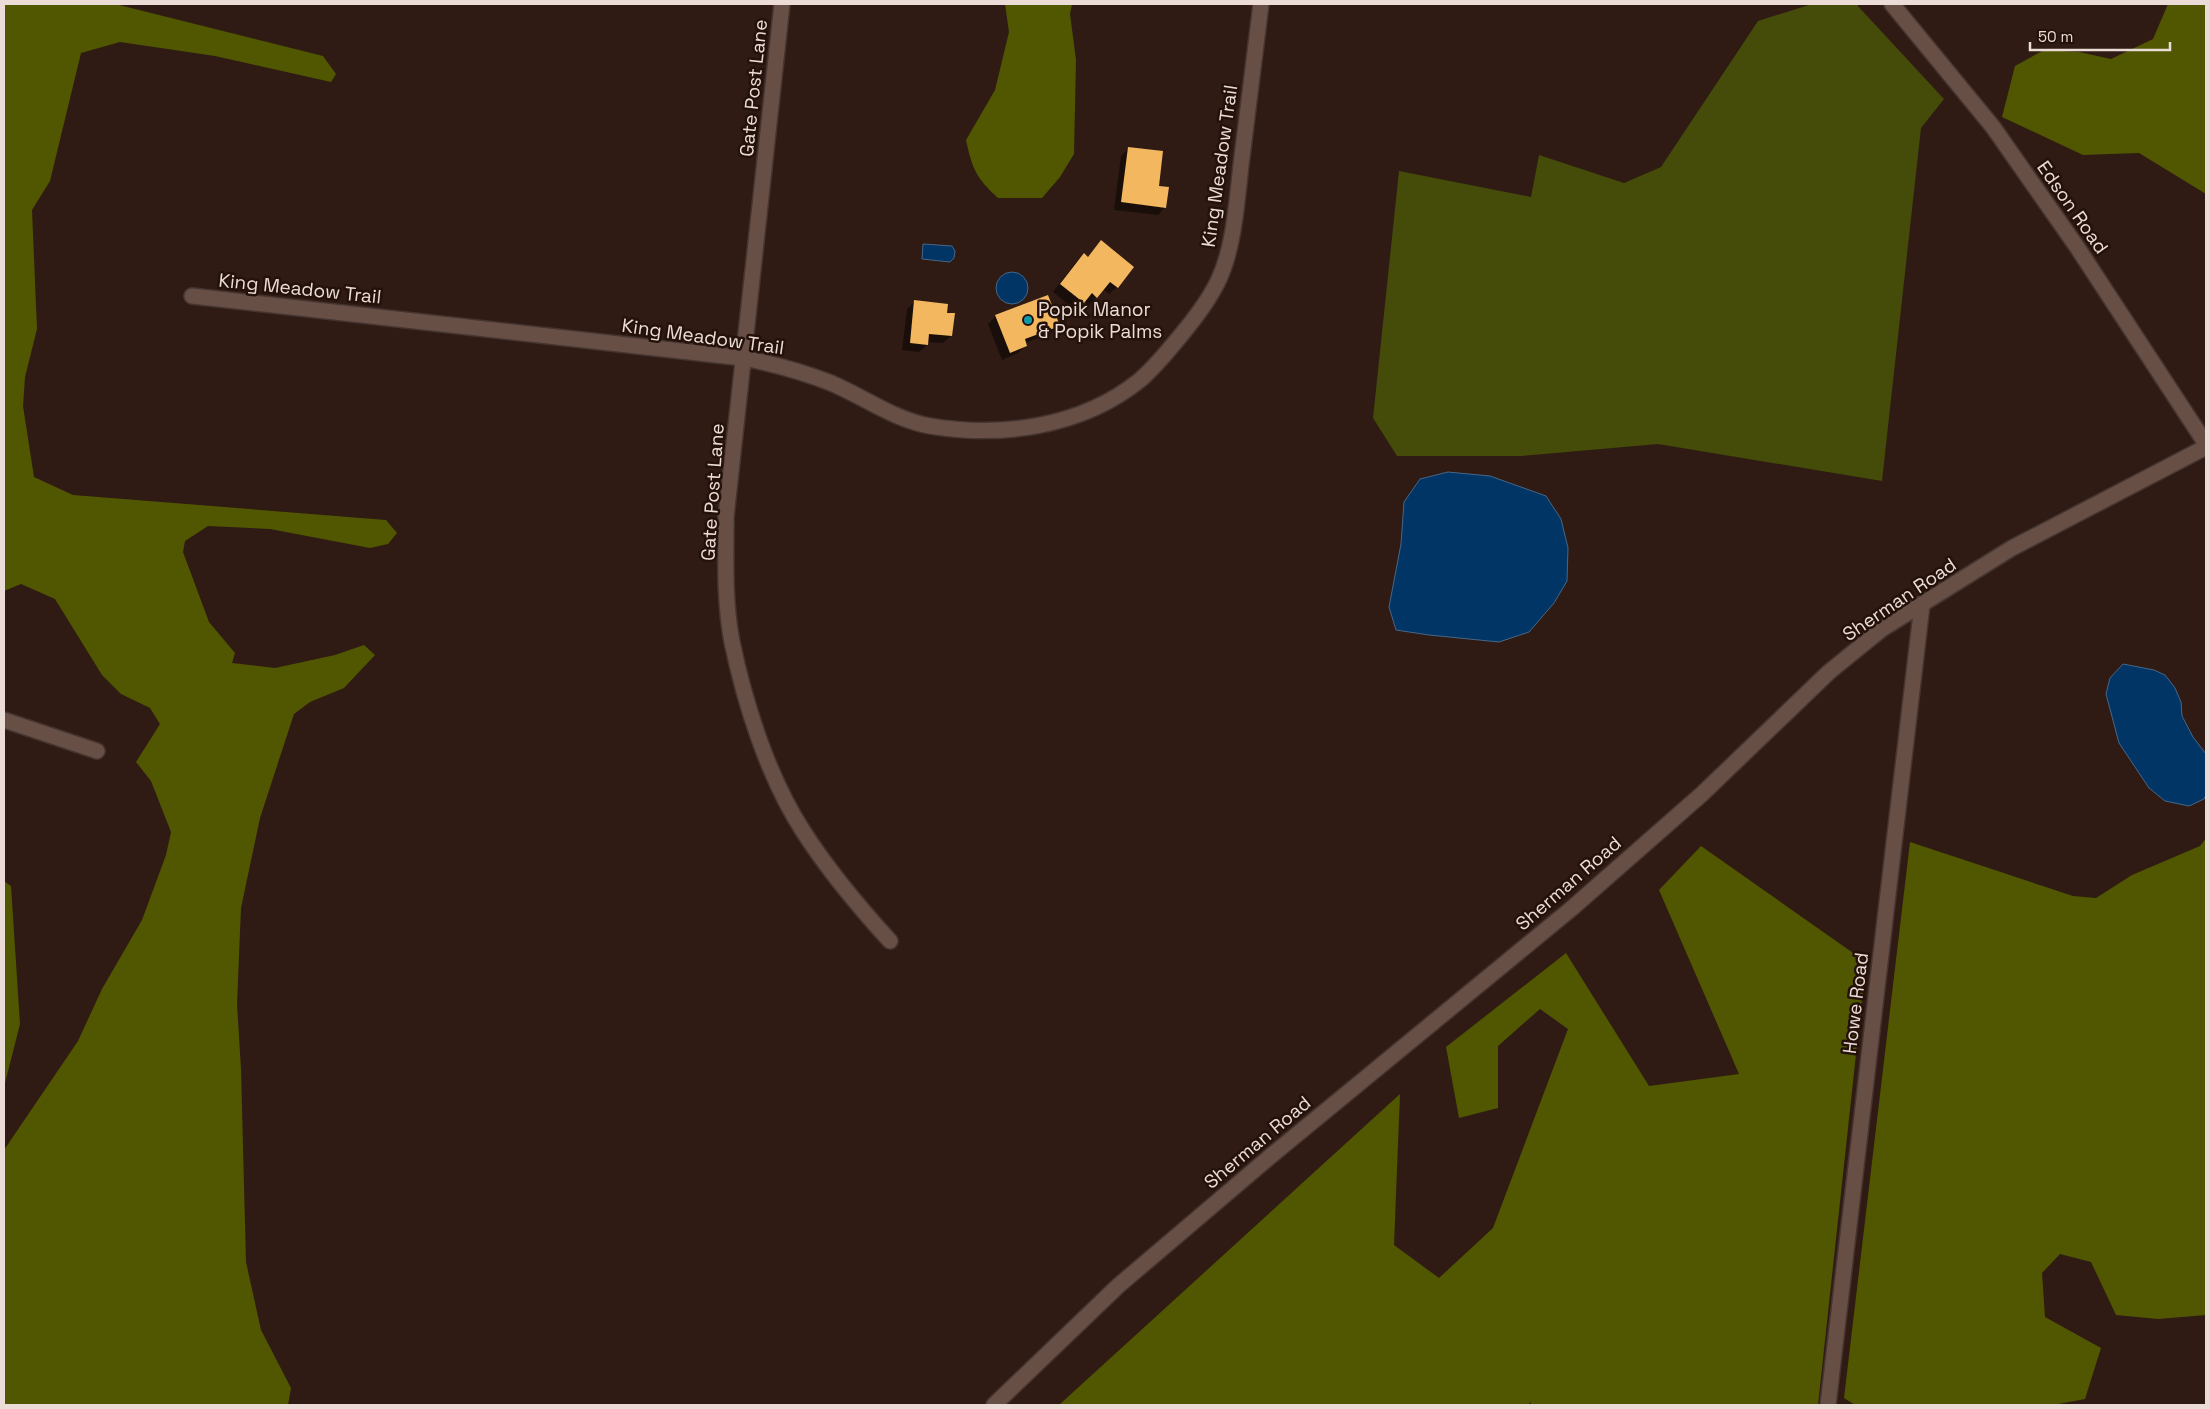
<svg xmlns="http://www.w3.org/2000/svg" width="2210" height="1409" font-family="'Space Grotesk',sans-serif">
<rect width="100%" height="100%" fill="#2f1b13"/>
<!-- green -->
<path fill="#454b09" d="M 1812,4 L 1856,4 L 1944,99 L 1921,128 L 1882,481 L 1658,444 L 1522,456 L 1397,456 L 1373,418 L 1399,171 L 1531,197 L 1539,155 L 1624,183 L 1661,167 L 1758,21 Z"/>
<!-- forest -->
<path fill="#505700" d="M 4,4 L 115,4 L 323,56 L 336,74 L 331,82 L 215,56 L 120,42 L 81,53 L 50,181 L 32,210 L 37,329 L 25,377 L 23,406 L 34,477 L 73,495 L 386,520 L 397,533 L 388,544 L 370,548 L 270,529 L 208,526 L 185,541 L 183,552 L 209,622 L 235,653 L 232,663 L 275,668 L 335,655 L 364,645 L 375,655 L 344,688 L 310,702 L 294,714 L 260,818 L 241,908 L 237,1004 L 241,1069 L 246,1262 L 261,1330 L 291,1388 L 288,1405 L 4,1405 L 4,1150 L 78,1041 L 102,989 L 142,920 L 166,855 L 171,832 L 151,781 L 136,762 L 160,724 L 150,708 L 121,694 L 102,675 L 55,599 L 21,584 L 4,591 Z
M 1005,4 L 1072,4 L 1070,14 L 1076,60 L 1074,154 L 1060,177 L 1042,198 L 998,198 C 976,178 972,168 966,140 L 995,90 L 1009,32 Z
M 2168,4 L 2206,4 L 2206,194 L 2139,153 L 2083,155 L 2002,117 L 2015,66 L 2044,50 L 2079,52 L 2111,59 L 2153,39 Z
M 2206,838 L 2206,1315 L 2158,1319 L 2116,1315 L 2091,1262 L 2060,1254 L 2042,1273 L 2045,1317 L 2101,1348 L 2085,1399 L 2053,1405 L 1855,1405 L 1844,1398 L 1910,842 L 2073,896 L 2096,898 L 2132,875 L 2200,846 Z
M 1701,846 L 1866,962 L 1818,1405 L 1532,1405 L 1530,1402 L 1529,1405 L 1059,1405 L 1400,1094 L 1394,1245 L 1439,1278 L 1493,1228 L 1568,1029 L 1540,1009 L 1498,1046 L 1498,1108 L 1459,1118 L 1446,1047 L 1566,953 L 1649,1086 L 1739,1074 L 1659,890 Z
M 4,881 L 11,886 L 20,1024 L 4,1087 Z"/>
<!-- water -->
<path fill="#003566" stroke="#466788" d="M 923,244 L 952,246 L 955,251 L 954,258 L 950,262 L 922,259 Z
M996 288a16 16 0 1 1 32 0a16 16 0 1 1-32 0Z
M 1448,472 L 1490,476 L 1546,496 L 1561,519 L 1568,548 L 1567,581 L 1554,603 L 1529,632 L 1499,642 L 1429,635 L 1396,630 L 1389,607 L 1401,544 L 1404,502 L 1420,479 Z
M 2123,664 L 2154,670 L 2165,675 L 2175,688 L 2181,702 L 2182,716 L 2193,737 L 2206,754 L 2206,795 L 2204,799 L 2189,806 L 2165,801 L 2149,788 L 2119,743 L 2106,694 L 2110,678 Z"/>
<!-- shadow -->
<path fill="#0007" d="M 1129,148 L 1165,207 L 1158,215 L 1114,210 L 1121,156 Z
M 1101,242 L 1117,287 L 1109,294 L 1103,289 L 1089,305 L 1084,301 L 1075,310 L 1053,292 L 1076,262 L 1084,255 L 1087,258 Z
M 915,301 L 946,314 L 951,336 L 943,343 L 927,342 L 927,345 L 919,352 L 902,350 L 907,309 Z
M 996,316 L 1058,325 L 1051,333 L 1025,343 L 1026,345 L 1018,353 L 1002,360 L 988,324 Z"/>
<!-- building -->
<path fill="#f2b75f" d="M 1128,147 L 1163,151 L 1159,186 L 1169,187 L 1166,208 L 1121,202 Z
M 1101,240 L 1134,267 L 1118,288 L 1110,282 L 1097,298 L 1092,293 L 1084,303 L 1060,284 L 1084,253 L 1088,257 Z
M 1048,295 L 1060,326 L 1025,339 L 1027,346 L 1010,353 L 995,315 Z
M 914,300 L 948,304 L 947,313 L 955,313 L 952,336 L 929,334 L 928,345 L 910,343 Z"/>
<g fill="none" stroke-linecap="round" stroke-linejoin="round">
<!-- street casing -->
<g stroke="#453430" stroke-width="18">
<path id="street" d="M 782,4 L 726,517 C 726,558 724,601 732,642 C 745,704 768,777 803,831 C 828,870 858,906 890,941
M 1892,4 L 1993,127 L 2077,247 L 2206,444
M 192,296 L 743,358 C 774,364 803,372 831,383 C 864,397 895,420 930,426 C 1002,438 1082,427 1140,380 C 1155,367 1169,350 1182,334 C 1196,317 1210,299 1219,279 C 1234,247 1237,200 1241,165 C 1248,111 1254,57 1261,4
M 4,720 L 97,751
M 994,1405 L 1118,1286 L 1272,1155 L 1571,909 L 1702,794 L 1829,672 L 1882,629 L 2012,548 L 2206,447
M 1828,1405 L 1922,605"/>
</g>
<!-- street -->
<use href="#street" stroke="#674f46" stroke-width="15"/>
</g>
<!-- markers -->
<circle fill="#0f9aa8" stroke="#24110a" stroke-width="2" cx="1028" cy="320" r="5"/>
<g text-anchor="middle" stroke-width="5" stroke-linejoin="round" paint-order="stroke">
<!-- street labels -->
<g font-size="19" fill="#ebdcd7" stroke="#24110a">
<text transform="translate(753 88) rotate(-84)" y="7">Gate Post Lane</text>
<text transform="translate(1219 166) rotate(-82)" y="7">King Meadow Trail</text>
<text transform="translate(2073 207) rotate(55)" y="7">Edson Road</text>
<text transform="translate(300 288) rotate(6)" y="7">King Meadow Trail</text>
<text transform="translate(703 336) rotate(8)" y="7">King Meadow Trail</text>
<text transform="translate(712 492) rotate(-86)" y="7">Gate Post Lane</text>
<text transform="translate(1899 599) rotate(-34)" y="7">Sherman Road</text>
<text transform="translate(1568 883) rotate(-41)" y="7">Sherman Road</text>
<text transform="translate(1855 1003) rotate(-83)" y="7">Howe Road</text>
<text transform="translate(1257 1142) rotate(-40)" y="7">Sherman Road</text>
</g>
<!-- poi labels -->
<g font-size="19" fill="#ebdcd7" stroke="#24110a" text-anchor="start">
<text x="1038" y="316">Popik Manor<tspan x="1038" dy="22">&amp; Popik Palms</tspan></text>
</g>
</g>
<!-- border -->
<rect width="2210" height="1409" fill="none" stroke="#ebdcd7" stroke-width="10"/>
<!-- scale -->
<path d="M2030 42v8h140v-8" fill="none" stroke="#ebdcd7" stroke-width="2.5"/>
<text x="2038" y="42" font-size="15" fill="#ebdcd7" stroke="#24110a" stroke-width="4" paint-order="stroke">50 m</text>
</svg>
